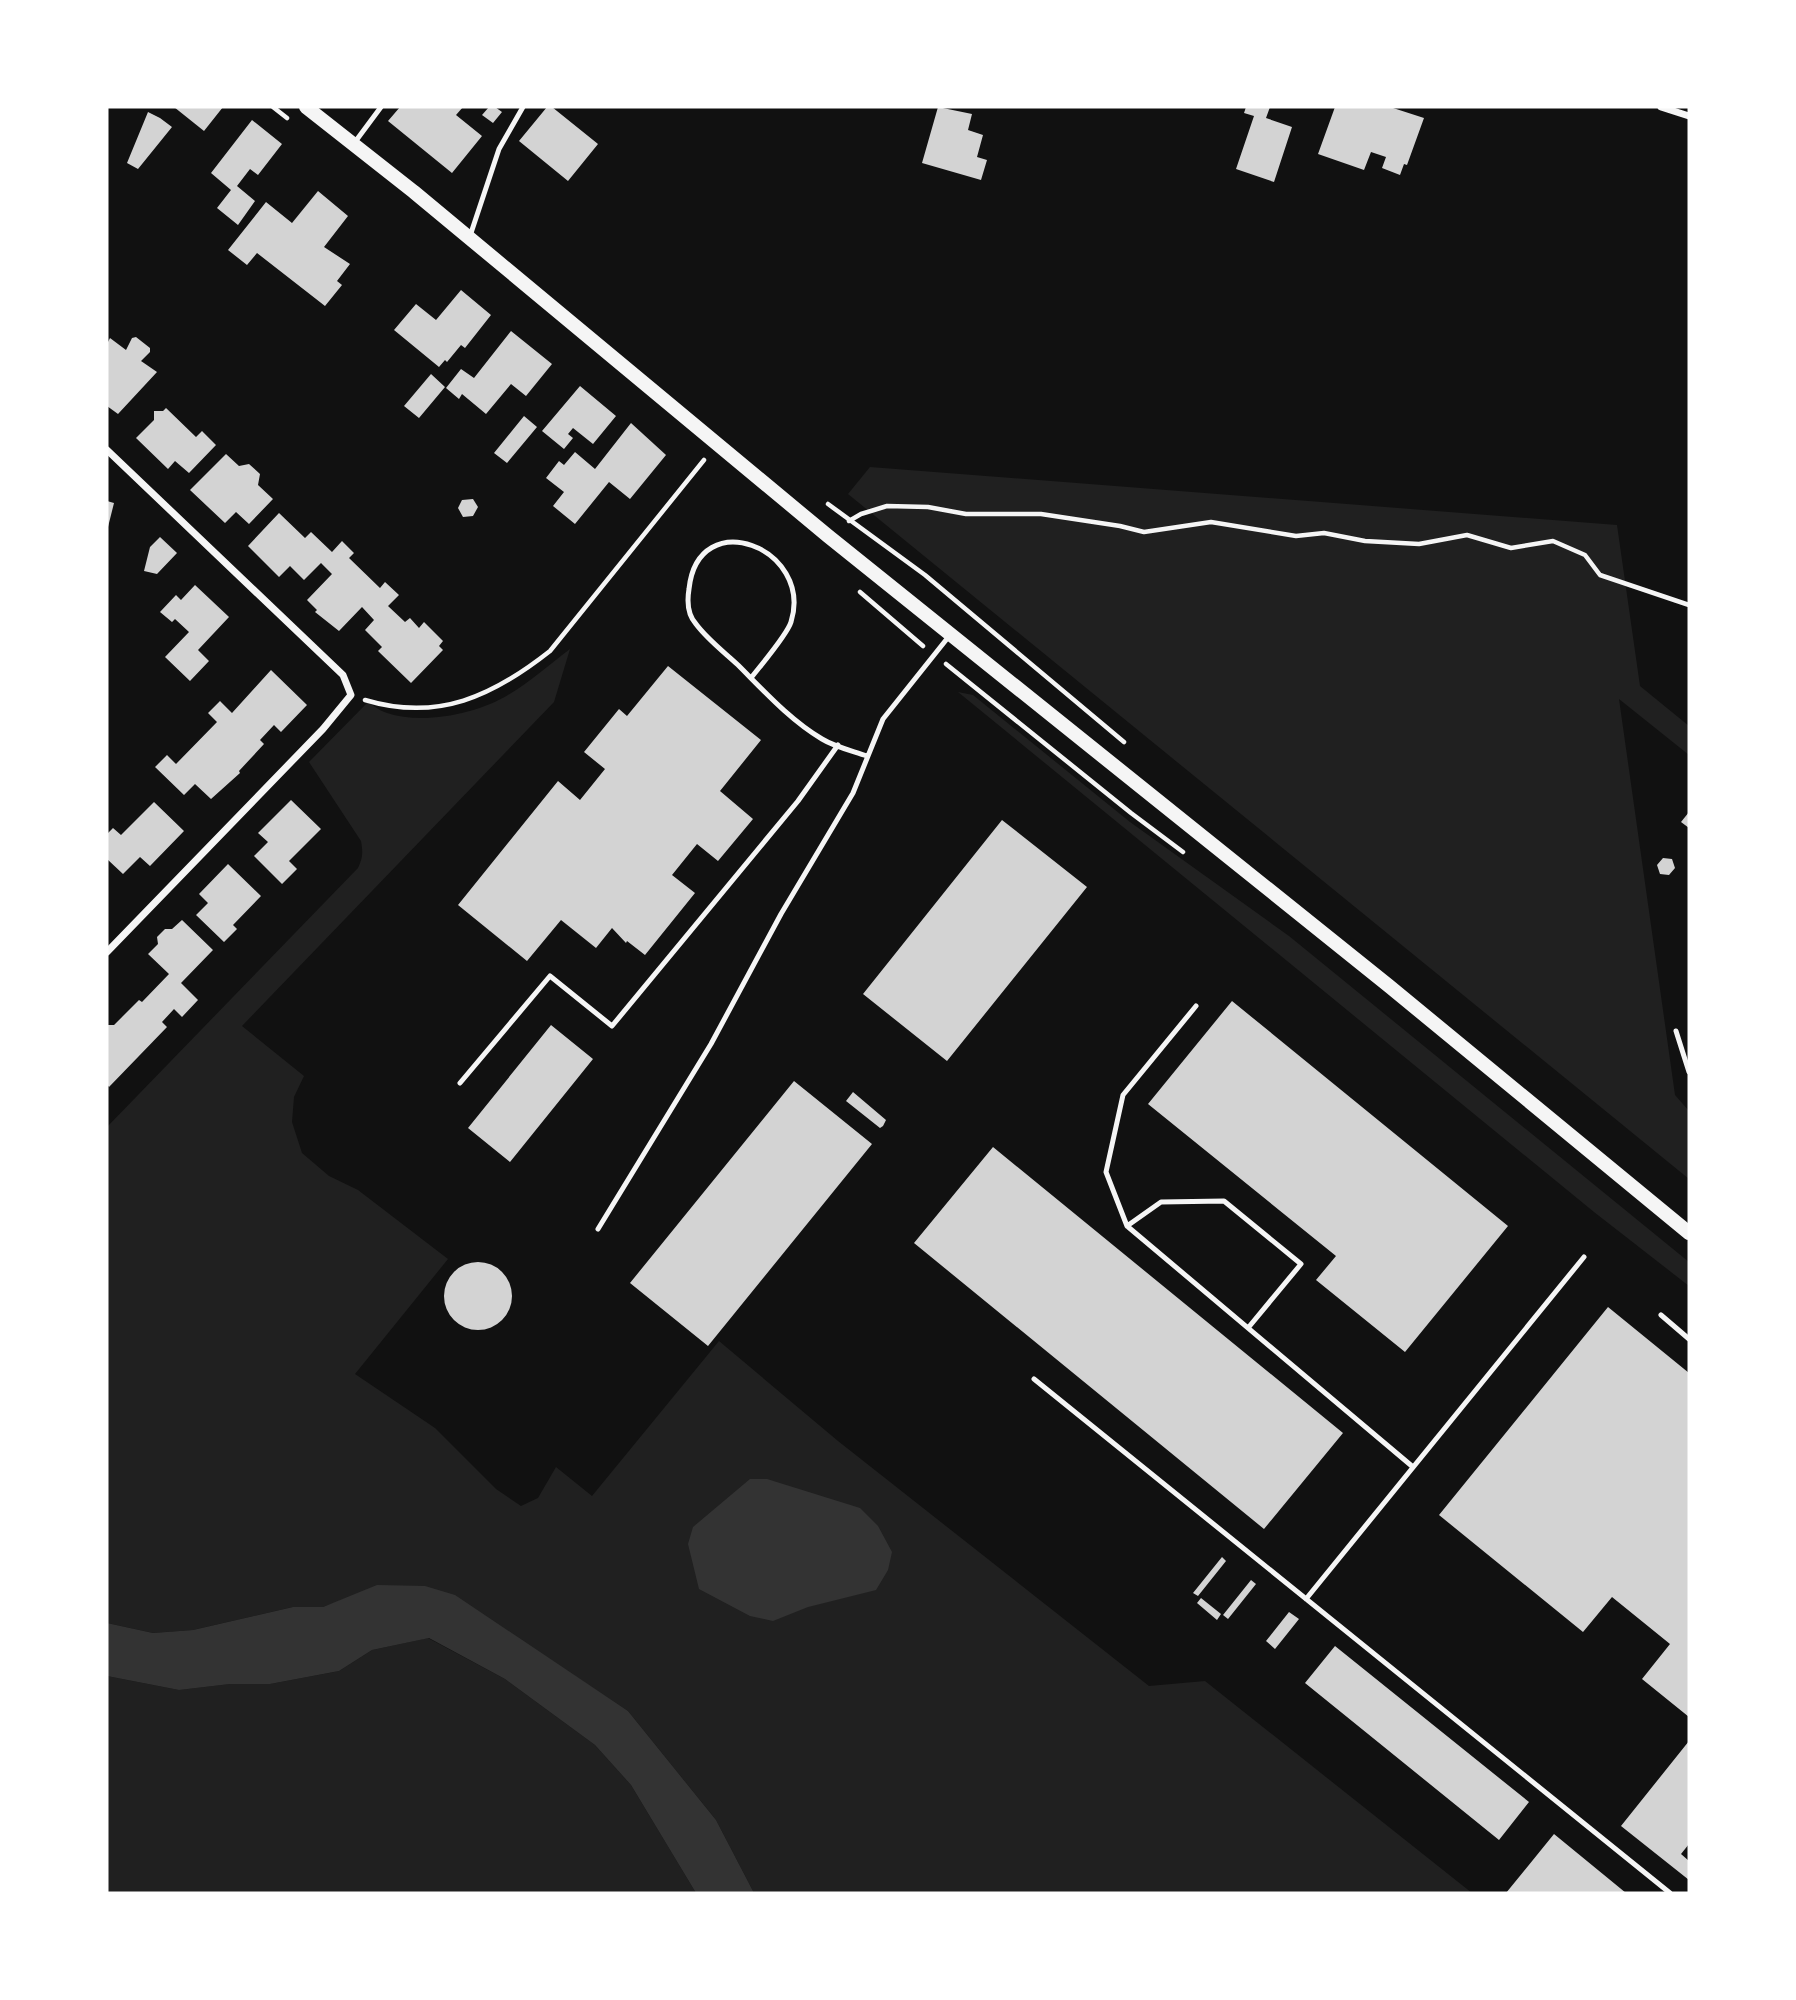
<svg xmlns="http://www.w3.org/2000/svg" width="1796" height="2000" font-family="Signika,sans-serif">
<rect width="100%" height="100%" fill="#111"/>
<!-- green -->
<path fill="#202020" d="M 870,467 L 1617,525 L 1640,686 L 1689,726 L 1689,755 L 1619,699 L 1675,1095 L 1689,1111 L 1689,1179 L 848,494 Z
M 570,649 L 554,702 L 242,1026 L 304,1076 L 294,1097 L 292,1122 L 302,1153 L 329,1176 L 358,1190 L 448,1259 L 355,1374 L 435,1428 L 496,1489 L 521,1506 L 538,1498 L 556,1467 L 592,1496 L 719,1341 L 838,1441 L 1149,1686 L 1205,1681 L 1472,1893 L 754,1893 L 716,1820 L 628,1711 L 552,1661 L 348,1598 L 323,1607 L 293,1607 L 193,1630 L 153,1633 L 107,1623 L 107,1127 L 358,868 C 363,858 363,852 361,841 L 309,762 L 368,702 C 374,706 380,711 387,713 C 422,725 477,714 508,695 C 530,682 550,664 570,649 Z
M 958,692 L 973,695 L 1130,822 L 1289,936 L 1689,1262 L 1689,1286 L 1594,1212 Z
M 428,1638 L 505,1679 L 595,1745 L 631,1785 L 696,1893 L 107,1893 L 107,1676 L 179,1690 L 230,1684 L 270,1684 L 339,1671 L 372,1650 Z"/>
<!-- water -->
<path fill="#333" d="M 750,1479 L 767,1479 L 860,1508 L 878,1526 L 892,1552 L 888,1570 L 876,1590 L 808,1607 L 773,1621 L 750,1616 L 699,1589 L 688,1544 L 693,1527 Z
M 377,1585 L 425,1586 L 455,1595 L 628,1711 L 716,1820 L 754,1893 L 696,1893 L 631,1785 L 595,1745 L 505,1679 L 429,1638 L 372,1650 L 339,1671 L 270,1684 L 230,1684 L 179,1690 L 107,1676 L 107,1623 L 153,1633 L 193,1630 L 293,1607 L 323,1607 Z"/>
<!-- building -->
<path fill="#d3d3d3" d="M 174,107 L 223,107 L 204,131 Z
M 400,107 L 463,107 L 456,115 L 482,136 L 452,173 L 388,121 Z
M 489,107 L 495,107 L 502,112 L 493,123 L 482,115 Z
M 547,107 L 552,107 L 598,144 L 568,181 L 519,141 Z
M 938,107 L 972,114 L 968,130 L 983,135 L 977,157 L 987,160 L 981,180 L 922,163 Z
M 1246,107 L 1270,107 L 1266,118 L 1292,127 L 1274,182 L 1236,169 L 1254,116 L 1244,113 Z
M 1335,107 L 1390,107 L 1424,118 L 1407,165 L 1404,164 L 1400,175 L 1382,168 L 1386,157 L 1371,152 L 1364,170 L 1318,154 Z
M 148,112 L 160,118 L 172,127 L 138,169 L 127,163 Z
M 252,120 L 282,144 L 258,175 L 250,169 L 237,186 L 255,201 L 238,225 L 217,208 L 231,190 L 211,173 Z
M 318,191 L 348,216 L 324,247 L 350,264 L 337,281 L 342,285 L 325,306 L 257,253 L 247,265 L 228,250 L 266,202 L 292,223 Z
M 461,290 L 491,315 L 465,348 L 461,345 L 447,362 L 445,360 L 439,367 L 394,330 L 416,304 L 436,320 Z
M 511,331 L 552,364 L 526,396 L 511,384 L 486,414 L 462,394 L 459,399 L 446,388 L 461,369 L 474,378 Z
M 136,337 L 150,348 L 150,352 L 141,361 L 157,372 L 118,414 L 107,406 L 107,344 L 110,338 L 126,350 L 132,338 Z
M 431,374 L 445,387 L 419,418 L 404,406 Z
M 580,386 L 616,416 L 593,444 L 573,428 L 568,434 L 573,438 L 564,449 L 542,431 Z
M 166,408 L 196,437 L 202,431 L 216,445 L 189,473 L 175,461 L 168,469 L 136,438 L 154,420 L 154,411 L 163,411 Z
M 524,416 L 537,427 L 507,463 L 494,453 Z
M 631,423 L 666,455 L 630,499 L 609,482 L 575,524 L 553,506 L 564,492 L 546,478 L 559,461 L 564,465 L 575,452 L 595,469 Z
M 226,454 L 239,466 L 249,464 L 260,474 L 258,485 L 273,499 L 249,524 L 236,512 L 225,523 L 190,490 Z
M 473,499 L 478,507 L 473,516 L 463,517 L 458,508 L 462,500 Z
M 107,501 L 114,503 L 108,527 L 107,526 Z
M 279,513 L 305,538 L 311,532 L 332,552 L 342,541 L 354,553 L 349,558 L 380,588 L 385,582 L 399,595 L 388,606 L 405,622 L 410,618 L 419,628 L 424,622 L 443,641 L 439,646 L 443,650 L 411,683 L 378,651 L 382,647 L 365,630 L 374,620 L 362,607 L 339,631 L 315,612 L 317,610 L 307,600 L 332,574 L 321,563 L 304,580 L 290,566 L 279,577 L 248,546 Z
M 160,537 L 177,553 L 157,574 L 144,571 L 150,547 Z
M 195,585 L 229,617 L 198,650 L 209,661 L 190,681 L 165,657 L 189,632 L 175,619 L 172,622 L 160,612 L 176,595 L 181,600 Z
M 668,666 L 761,740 L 720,791 L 753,819 L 718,861 L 697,844 L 672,875 L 695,893 L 645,955 L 627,941 L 626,943 L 612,928 L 596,948 L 561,920 L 527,961 L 458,905 L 558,781 L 580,800 L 605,769 L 584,752 L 619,709 L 627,716 Z
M 271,670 L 307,705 L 281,732 L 274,725 L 260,740 L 264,744 L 239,771 L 240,773 L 211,799 L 195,784 L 184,795 L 155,767 L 167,755 L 176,764 L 217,722 L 208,713 L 220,701 L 232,713 Z
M 291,800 L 321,829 L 289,861 L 297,869 L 282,884 L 254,856 L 268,842 L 258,833 Z
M 154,802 L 184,831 L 150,866 L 140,857 L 123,874 L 107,859 L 107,834 L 113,828 L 121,835 Z
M 1689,812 L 1689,828 L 1681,822 Z
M 1002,820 L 1087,887 L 947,1061 L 863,994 Z
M 1663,858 L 1672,859 L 1675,868 L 1669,875 L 1660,874 L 1657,865 Z
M 228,864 L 261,896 L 233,925 L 237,929 L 224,942 L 196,915 L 208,903 L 199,894 Z
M 182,920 L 213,950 L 181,983 L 198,1000 L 182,1017 L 174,1009 L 162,1022 L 167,1027 L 109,1087 L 107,1084 L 107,1025 L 114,1025 L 139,1000 L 142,1002 L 169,974 L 148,954 L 158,944 L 157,937 L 165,929 L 172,929 Z
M 1232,1001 L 1508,1226 L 1405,1352 L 1316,1280 L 1336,1256 L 1148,1104 Z
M 551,1025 L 593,1059 L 510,1162 L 468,1128 Z
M 794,1081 L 872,1144 L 708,1346 L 630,1283 Z
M 853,1092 L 886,1120 L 883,1126 L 880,1128 L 846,1101 Z
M 993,1147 L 1343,1433 L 1264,1529 L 914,1243 Z
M444 1296a34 34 0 1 1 68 0a34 34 0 1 1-68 0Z
M 1608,1307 L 1689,1373 L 1689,1717 L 1642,1679 L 1670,1644 L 1612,1597 L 1583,1632 L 1439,1515 Z
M 1222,1557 L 1226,1561 L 1198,1596 L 1193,1593 Z
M 1251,1580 L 1256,1584 L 1228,1619 L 1223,1615 Z
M 1201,1598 L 1221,1614 L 1217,1620 L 1197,1603 Z
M 1289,1612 L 1299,1619 L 1275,1649 L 1266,1641 Z
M 1335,1646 L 1529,1802 L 1499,1840 L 1305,1683 Z
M 1689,1741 L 1689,1844 L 1681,1854 L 1689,1861 L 1689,1880 L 1621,1826 Z
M 1554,1834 L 1626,1893 L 1506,1893 Z"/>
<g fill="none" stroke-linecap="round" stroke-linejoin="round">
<!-- path -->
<path stroke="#f5f5f5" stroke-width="4.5" d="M 273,107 L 287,118
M 828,504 L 925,575 L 1124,742
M 849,521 L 861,514 L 887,506 L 928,507 L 966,514 L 1041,514 L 1120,526 L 1144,532 L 1211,522 L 1296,536 L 1324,533 L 1365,541 L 1419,544 L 1467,535 L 1511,548 L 1553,541 L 1585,555 L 1600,575 L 1689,605
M 860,592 L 923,646
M 946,664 L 1131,813 L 1183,852
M 365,700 C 438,722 493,696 550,651 L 704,460"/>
<!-- service -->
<path stroke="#f5f5f5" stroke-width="5" d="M 355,142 L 381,107
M 470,236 L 499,149 L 523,107
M 751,678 C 761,665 787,635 791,622 C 814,548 698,503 689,589 C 687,601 688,615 696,624 C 707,639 724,652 738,665 C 764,691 790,720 822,739 C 835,747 853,751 867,756
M 1196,1006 L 1123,1095 L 1106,1172 L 1127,1226 L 1413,1467
M 1676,1031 L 1689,1072
M 460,1083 L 550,976 L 612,1026 L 798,801 L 838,745
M 1127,1226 L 1161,1202 L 1224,1201 L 1301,1264 L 1248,1328
M 598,1229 L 711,1044 L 781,914 L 853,793 L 883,719 L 950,635
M 1661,1315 L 1689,1339
M 1034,1379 L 1670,1893
M 1306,1599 L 1584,1257"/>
<!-- minor -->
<path stroke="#f5f5f5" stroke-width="7" d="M 1661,107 L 1689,116
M 107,450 L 343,675 L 351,695 L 323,729 L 107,952"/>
<!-- secondary -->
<path stroke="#f5f5f5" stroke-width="14" d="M 306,107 L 414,192 L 828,536 L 1389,986 L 1689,1233"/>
</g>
<!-- border -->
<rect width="1796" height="2000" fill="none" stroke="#ffffff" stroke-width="217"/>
</svg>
